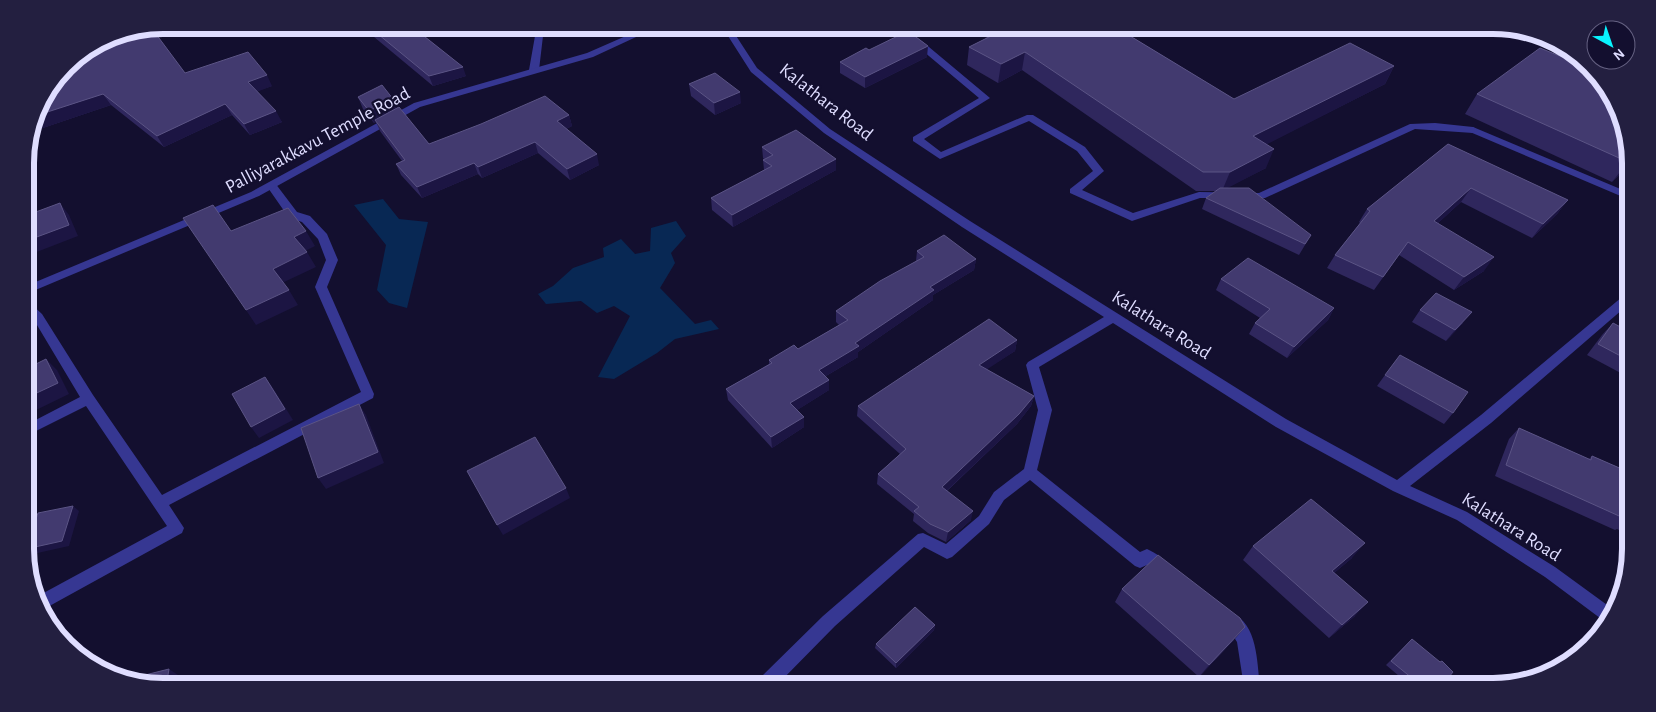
<svg xmlns="http://www.w3.org/2000/svg" width="1656" height="712" font-family="'Alegreya Sans',sans-serif">
<rect width="100%" height="100%" fill="#130f2f"/>
<!-- water -->
<path fill="#082854" d="M 383,199 L 399,219 L 428,222 L 407,308 L 389,303 L 377,290 L 386,245 L 354,205 Z
M 676,221 L 686,236 L 671,253 L 675,263 L 660,288 L 695,324 L 711,320 L 719,329 L 675,339 L 657,353 L 614,379 L 598,377 L 630,316 L 614,306 L 597,313 L 581,301 L 546,304 L 538,294 L 553,286 L 573,268 L 604,257 L 603,248 L 621,239 L 635,254 L 650,251 L 651,228 Z"/>
<g fill="none" stroke-linecap="round" stroke-linejoin="round">
<!-- service -->
<path fill="#363792" fill-rule="evenodd" d="M 1473,127 L 1630,193 L 1630,200 L 1470,132 L 1470,128 Z
M 1630,290 L 1630,306 L 1622,303 L 1620,300 L 1626,291 Z"/>
<!-- minor -->
<path fill="#363792" fill-rule="evenodd" d="M 531,25 L 539,25 L 543,36 L 539,70 L 534,73 L 529,70 L 535,36 Z
M 721,25 L 729,25 L 757,68 L 830,129 L 970,221 L 1286,419 L 1397,480 L 1481,415 L 1622,297 L 1630,297 L 1630,303 L 1491,423 L 1410,486 L 1467,512 L 1555,567 L 1614,610 L 1604,621 L 1545,577 L 1457,520 L 1393,491 L 1276,427 L 1113,323 L 1039,367 L 1052,410 L 1037,470 L 1140,552 L 1147,549 C 1156,553 1168,561 1173,570 L 1170,575 L 1165,577 L 1147,565 L 1140,568 L 1135,566 L 1030,480 L 1004,500 L 989,524 L 952,557 L 947,559 L 924,547 L 835,626 L 775,687 L 755,687 L 757,681 L 823,616 L 918,534 L 923,533 L 946,544 L 979,516 L 994,492 L 1024,469 L 1038,410 L 1026,365 L 1028,362 L 1104,317 L 962,227 L 824,133 L 751,72 Z
M 884,25 L 894,25 L 923,42 L 990,98 L 924,139 L 941,152 L 1027,115 L 1033,115 L 1085,147 L 1104,171 L 1082,190 L 1133,213 L 1199,192 L 1259,193 L 1410,124 L 1435,123 L 1473,127 L 1478,130 L 1473,133 L 1415,129 L 1265,198 L 1200,198 L 1132,221 L 1070,193 L 1070,189 L 1093,171 L 1077,151 L 1029,121 L 940,159 L 913,141 L 913,137 L 979,98 L 917,46 Z
M 1259,25 C 1275,25 1290,32 1306,31 C 1317,30 1326,25 1337,25 C 1320,41 1276,39 1259,25 Z
M 271,182 L 275,183 L 297,212 L 310,216 L 327,234 L 338,260 L 327,287 L 374,394 L 373,398 L 169,505 L 184,528 L 182,533 L 44,609 L 38,596 L 167,526 L 86,406 L 26,436 L 26,425 L 80,397 L 34,320 L 26,313 L 26,302 L 30,303 L 42,314 L 93,395 L 162,495 L 361,392 L 315,287 L 326,260 L 318,239 L 302,222 L 289,218 L 266,185 Z
M 1231,613 C 1258,623 1257,663 1260,687 L 1244,687 L 1237,642 L 1223,620 L 1225,615 Z"/>
<!-- tertiary -->
<path fill="#363792" fill-rule="evenodd" d="M 651,25 L 662,25 L 593,57 L 420,107 L 259,196 L 26,294 L 26,286 L 251,192 L 414,103 L 587,53 Z"/>
</g>
<!-- wall -->
<path fill="#2f275d" d="M 361,25 L 410,25 L 466,76 L 433,86 L 362,27 Z
M 962,25 L 1120,25 L 1117,28 L 1234,99 L 1394,66 L 1385,84 L 1266,144 L 1266,168 L 1226,188 L 1311,235 L 1299,255 L 1202,209 L 1206,198 L 1217,191 L 1196,191 L 1022,70 L 998,83 L 967,65 L 969,47 L 987,38 Z
M 152,35 L 185,73 L 272,86 L 257,91 L 282,122 L 250,135 L 232,115 L 164,147 L 111,105 L 31,132 Z
M 869,50 L 927,57 L 865,88 L 840,73 L 840,62 Z
M 1589,68 L 1630,165 L 1612,182 L 1465,114 L 1477,94 Z
M 689,84 L 741,103 L 715,115 L 691,96 Z
M 358,97 L 397,109 L 429,144 L 569,115 L 572,126 L 566,129 L 599,165 L 570,180 L 538,153 L 482,178 L 478,174 L 422,198 L 401,175 L 396,164 L 402,161 L 380,131 L 376,122 L 374,123 L 363,109 Z
M 1448,144 L 1568,200 L 1557,214 L 1532,238 L 1461,202 L 1438,223 L 1484,271 L 1454,290 L 1399,255 L 1374,290 L 1327,268 L 1335,255 L 1360,223 L 1359,222 L 1367,209 Z
M 762,147 L 836,159 L 836,170 L 733,227 L 712,210 L 711,198 L 764,170 L 763,160 L 764,159 L 763,158 Z
M 917,251 L 976,259 L 974,270 L 933,295 L 933,300 L 858,352 L 858,357 L 826,376 L 829,390 L 797,410 L 804,427 L 772,448 L 728,400 L 726,389 L 769,364 L 769,360 L 798,349 L 839,325 L 836,322 L 836,311 L 916,261 Z
M 1221,279 L 1334,308 L 1328,320 L 1287,358 L 1249,334 L 1255,323 L 1260,318 L 1216,290 Z
M 1420,310 L 1463,323 L 1446,341 L 1412,322 Z
M 1613,323 L 1630,332 L 1630,378 L 1587,355 L 1602,335 Z
M 1017,340 L 1015,351 L 986,369 L 1034,396 L 1031,406 L 1017,424 L 947,491 L 971,520 L 946,542 L 928,533 L 913,521 L 914,514 L 877,484 L 878,474 L 900,454 L 857,416 L 858,406 Z
M 1385,375 L 1453,413 L 1444,424 L 1377,386 Z
M 1519,428 L 1589,459 L 1592,456 L 1631,473 L 1631,536 L 1617,529 L 1615,530 L 1495,476 L 1509,439 Z
M 1253,546 L 1352,558 L 1334,573 L 1355,616 L 1329,638 L 1243,560 Z
M 1122,589 L 1234,640 L 1199,677 L 1115,602 Z
M 935,625 L 934,630 L 896,668 L 875,648 L 876,644 Z
M 1412,639 L 1441,687 L 1412,687 L 1386,665 Z"/>
<!-- shaded-wall -->
<path fill="#1c1543" d="M 1105,25 L 1120,25 L 1102,39 Z
M 928,46 L 927,57 L 865,88 L 865,77 Z
M 1025,52 L 1022,70 L 998,83 L 1001,64 Z
M 1394,66 L 1385,84 L 1246,155 L 1253,136 Z
M 463,67 L 466,76 L 433,86 L 429,76 Z
M 267,75 L 272,86 L 254,93 L 248,82 Z
M 740,92 L 741,103 L 715,115 L 714,103 Z
M 103,94 L 111,105 L 31,132 L 35,116 Z
M 393,99 L 397,110 L 374,123 L 369,111 Z
M 225,104 L 232,115 L 164,147 L 157,136 Z
M 276,111 L 282,122 L 250,135 L 244,124 Z
M 569,115 L 572,126 L 560,132 L 557,121 Z
M 535,142 L 538,153 L 482,178 L 478,167 Z
M 1274,149 L 1266,168 L 1222,191 L 1230,172 Z
M 26,151 L 37,174 L 25,178 L 25,153 Z
M 597,154 L 599,165 L 570,180 L 567,169 Z
M 836,159 L 836,170 L 733,227 L 732,215 Z
M 1630,160 L 1630,165 L 1612,182 L 1628,162 Z
M 474,163 L 478,174 L 422,198 L 417,187 Z
M 1471,188 L 1461,202 L 1425,235 L 1434,221 Z
M 1568,200 L 1557,214 L 1532,238 L 1543,224 Z
M 60,203 L 69,215 L 78,236 L 34,253 L 26,244 L 26,241 Z
M 306,231 L 315,246 L 303,252 L 294,237 Z
M 307,252 L 316,267 L 282,283 L 273,269 Z
M 1494,257 L 1484,271 L 1454,290 L 1464,277 Z
M 976,259 L 974,270 L 933,295 L 933,300 L 858,352 L 858,357 L 819,380 L 819,370 L 930,287 Z
M 289,290 L 298,305 L 256,325 L 246,310 Z
M 1334,308 L 1328,320 L 1287,358 L 1294,347 Z
M 1472,312 L 1463,323 L 1446,341 L 1455,330 Z
M 1017,340 L 1015,351 L 977,376 L 979,365 Z
M 46,359 L 57,370 L 69,394 L 32,412 L 26,407 L 26,398 Z
M 265,377 L 273,388 L 293,420 L 259,438 L 251,427 Z
M 829,380 L 829,390 L 791,414 L 790,403 Z
M 1034,396 L 1031,406 L 1017,424 L 940,497 L 942,487 Z
M 359,404 L 366,415 L 384,463 L 326,489 L 318,478 Z
M 804,417 L 804,427 L 772,448 L 771,437 Z
M 566,488 L 570,498 L 503,535 L 497,525 Z
M 73,506 L 79,511 L 69,546 L 33,554 L 26,549 Z
M 973,511 L 971,520 L 946,542 L 948,532 Z
M 1365,543 L 1352,558 L 1320,585 L 1332,571 Z
M 1368,602 L 1355,616 L 1329,638 L 1342,625 Z
M 935,625 L 934,630 L 896,668 L 896,663 Z
M 1245,627 L 1234,640 L 1199,677 L 1209,665 Z
M 169,669 L 181,677 L 180,687 L 166,687 Z"/>
<!-- building -->
<path fill="#423a6f" stroke="#5b5485" d="M 367,25 L 410,25 L 463,67 L 429,76 Z
M 998,25 L 1112,25 L 1234,99 L 1350,43 L 1394,66 L 1253,136 L 1274,149 L 1230,172 L 1203,172 L 1025,52 L 1001,64 L 969,47 L 1005,29 Z
M 146,28 L 152,35 L 156,34 L 185,73 L 248,52 L 267,75 L 248,82 L 276,111 L 244,124 L 225,104 L 157,136 L 103,94 L 35,116 L 39,102 L 72,59 L 110,35 Z
M 908,31 L 928,46 L 865,77 L 840,62 L 866,48 L 869,50 Z
M 1540,48 L 1589,68 L 1602,79 L 1630,144 L 1630,160 L 1628,162 L 1477,94 Z
M 715,73 L 740,92 L 714,103 L 689,84 Z
M 382,85 L 393,99 L 369,111 L 358,97 Z
M 545,96 L 569,115 L 557,121 L 597,154 L 567,169 L 535,142 L 478,167 L 474,163 L 417,187 L 396,164 L 405,160 L 375,120 L 399,107 L 429,144 L 481,124 Z
M 796,130 L 836,159 L 732,215 L 711,198 L 772,166 L 763,160 L 773,155 L 762,147 Z
M 1448,144 L 1568,200 L 1543,224 L 1471,188 L 1434,221 L 1494,257 L 1464,277 L 1408,242 L 1383,277 L 1335,255 L 1370,211 L 1367,209 Z
M 25,158 L 28,163 L 25,164 Z
M 1220,188 L 1249,188 L 1311,235 L 1305,244 L 1206,198 Z
M 60,203 L 69,225 L 26,241 L 25,216 Z
M 213,205 L 231,231 L 288,208 L 306,231 L 294,237 L 307,252 L 273,269 L 289,290 L 246,310 L 183,218 Z
M 944,235 L 976,259 L 930,287 L 934,290 L 855,343 L 859,346 L 819,370 L 829,380 L 790,403 L 804,417 L 771,437 L 726,389 L 772,363 L 769,360 L 794,345 L 798,349 L 848,320 L 836,311 L 880,281 L 924,257 L 917,251 Z
M 1248,258 L 1334,308 L 1294,347 L 1255,323 L 1270,309 L 1221,279 Z
M 1436,293 L 1472,312 L 1455,330 L 1420,310 Z
M 989,319 L 1017,340 L 979,365 L 1034,396 L 1019,414 L 942,487 L 973,511 L 948,532 L 930,524 L 914,511 L 919,507 L 878,474 L 906,449 L 858,406 Z
M 1613,323 L 1630,332 L 1630,361 L 1598,344 Z
M 1400,355 L 1468,392 L 1453,413 L 1385,375 Z
M 46,359 L 58,383 L 26,398 L 26,369 Z
M 265,377 L 285,409 L 251,427 L 232,394 Z
M 359,404 L 378,452 L 318,478 L 301,428 Z
M 1519,428 L 1591,460 L 1592,456 L 1631,473 L 1631,519 L 1628,518 L 1628,520 L 1506,465 Z
M 535,437 L 566,488 L 497,525 L 467,471 Z
M 1311,499 L 1365,543 L 1332,571 L 1368,602 L 1342,625 L 1253,546 Z
M 73,506 L 62,541 L 26,549 L 38,513 Z
M 1158,555 L 1240,618 L 1245,627 L 1209,665 L 1122,589 Z
M 915,607 L 935,625 L 896,663 L 876,644 Z
M 1412,639 L 1440,662 L 1442,661 L 1453,672 L 1441,687 L 1414,687 L 1418,683 L 1391,661 Z
M 169,669 L 166,687 L 136,682 L 137,677 Z"/>
<g text-anchor="middle" stroke-width="4.5" stroke-linejoin="round" paint-order="stroke">
<!-- street labels -->
<g font-size="19" fill="#dfddff" stroke="#130f2f">
<text transform="translate(827 101) rotate(38)" y="7">Kalathara Road</text>
<text transform="translate(317 139) rotate(-28)" y="7">Palliyarakkavu Temple Road</text>
<text transform="translate(1162 324) rotate(32)" y="7">Kalathara Road</text>
<text transform="translate(1512 526) rotate(32)" y="7">Kalathara Road</text>
</g>
</g>
<!-- crop -->
<path d="M0 0H1656V712H0ZM163 34H1493A129 129 0 0 1 1622 163V549A129 129 0 0 1 1493 678H163A129 129 0 0 1 34 549V163A129 129 0 0 1 163 34Z" fill="#231f40" fill-rule="evenodd"/>
<path fill="none" stroke="#dfddff" stroke-width="6" d="M163 34H1493A129 129 0 0 1 1622 163V549A129 129 0 0 1 1493 678H163A129 129 0 0 1 34 549V163A129 129 0 0 1 163 34Z"/>
<!-- north arrow -->
<g transform="translate(1611 45) rotate(140)"><circle r="24" fill="#130f2f" stroke="#656182"/>
<path d="M0-4L9 19L0 12L-9 19Z" fill="#09f4ff"/>
<text y="-8" font-size="14" font-weight="bold" text-anchor="middle" fill="#dfddff">N</text>
</g>
</svg>
